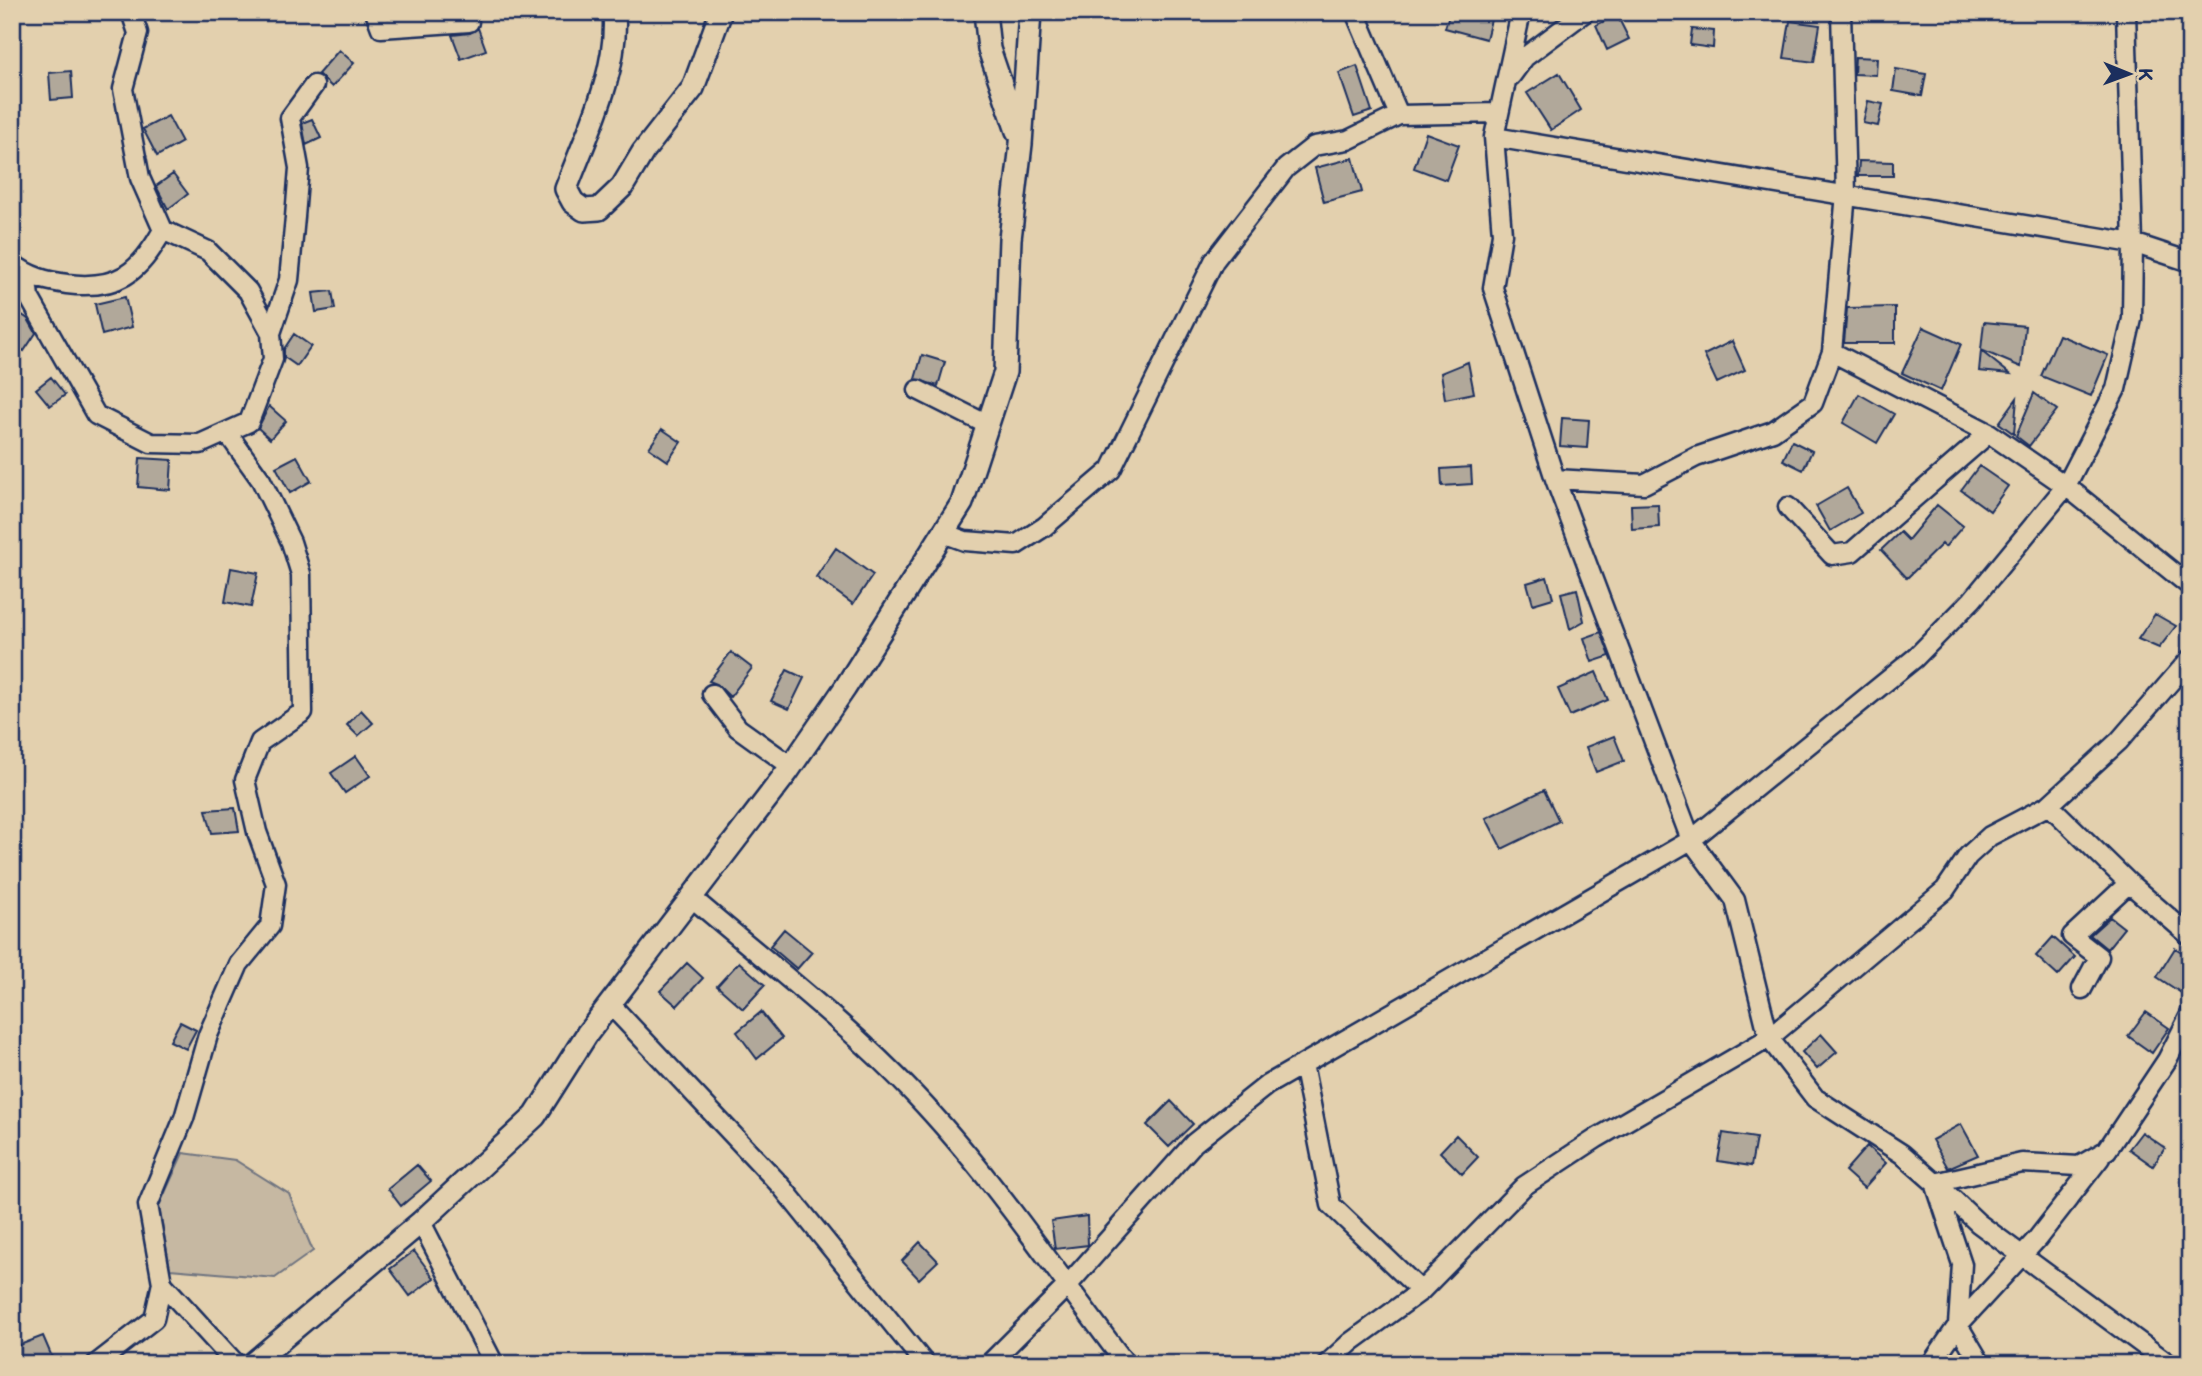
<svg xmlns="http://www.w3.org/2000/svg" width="2202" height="1376" font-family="'Balsamiq Sans',sans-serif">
<rect width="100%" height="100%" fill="#e3d0ae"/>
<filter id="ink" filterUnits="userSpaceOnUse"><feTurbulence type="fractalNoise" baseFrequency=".0143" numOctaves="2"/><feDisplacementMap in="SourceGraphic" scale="14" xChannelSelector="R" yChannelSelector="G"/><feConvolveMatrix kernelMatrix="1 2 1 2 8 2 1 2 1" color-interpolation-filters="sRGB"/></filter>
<g filter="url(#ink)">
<!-- green -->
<path fill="#c6b8a2" stroke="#707480" stroke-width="2" d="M 183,1153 L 235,1160 L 289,1194 L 313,1251 L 275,1278 L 170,1269 L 159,1206 Z"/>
<!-- building -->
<path fill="#b1a89a" stroke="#1b2f5e" stroke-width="2" d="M 1450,12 L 1493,12 L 1486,39 L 1445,28 Z
M 1617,15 L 1629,39 L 1607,50 L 1596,25 Z
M 1790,21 L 1820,25 L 1814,62 L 1784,58 Z
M 478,28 L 486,50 L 461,59 L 452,35 L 470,33 Z
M 1692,29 L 1714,31 L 1713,48 L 1690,45 Z
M 339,50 L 354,63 L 332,87 L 318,74 Z
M 1855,57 L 1877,58 L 1876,75 L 1854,74 Z
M 1357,66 L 1372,111 L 1354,117 L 1339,73 Z
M 1896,69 L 1926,74 L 1922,96 L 1893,91 Z
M 71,71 L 73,98 L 51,100 L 49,73 Z
M 1559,73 L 1581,110 L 1551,130 L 1527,93 Z
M 1868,101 L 1883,104 L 1878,126 L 1863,123 Z
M 168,116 L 182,142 L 157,156 L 143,129 Z
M 312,119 L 321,138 L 306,145 L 302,123 Z
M 1426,133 L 1459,145 L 1446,180 L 1414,168 Z
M 1353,158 L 1362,192 L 1324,202 L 1315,168 Z
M 1859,161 L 1893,162 L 1893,176 L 1858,176 Z
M 173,174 L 188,194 L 168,209 L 156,186 Z
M 332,291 L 335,309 L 316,312 L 313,293 Z
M 125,297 L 132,327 L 102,335 L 95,304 Z
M 1895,307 L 1895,343 L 1844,343 L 1847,308 Z
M 12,308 L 28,319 L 36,333 L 24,351 L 12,343 Z
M 1984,322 L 2025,326 L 2021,367 L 1981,350 Z
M 1923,327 L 1961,344 L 1941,391 L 1902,373 Z
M 294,334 L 311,346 L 297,366 L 284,357 L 284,349 Z
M 2059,335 L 2108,355 L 2091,396 L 2041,376 Z
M 1732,341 L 1745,370 L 1717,383 L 1704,355 Z
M 1981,351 L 2010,374 L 1979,371 Z
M 922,355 L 945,362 L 938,386 L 915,379 Z
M 1468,362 L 1474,393 L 1445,399 L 1441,373 Z
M 51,377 L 65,395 L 50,406 L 36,389 Z
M 2034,393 L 2057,410 L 2029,446 L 2016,436 Z
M 1859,394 L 1894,414 L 1877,443 L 1843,423 Z
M 2017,398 L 2014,434 L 1999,423 Z
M 269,406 L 286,421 L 270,439 L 258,428 Z
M 1562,418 L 1589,420 L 1587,448 L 1560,446 Z
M 662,429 L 681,442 L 668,461 L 649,448 Z
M 1792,441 L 1812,451 L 1803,470 L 1783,460 Z
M 297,456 L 311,481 L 290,493 L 276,467 Z
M 140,458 L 172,460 L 170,490 L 138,487 Z
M 1979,466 L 2008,486 L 1990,511 L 1961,490 Z
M 1471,467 L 1472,484 L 1442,486 L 1441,469 Z
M 1847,488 L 1861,513 L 1830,531 L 1816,506 Z
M 1658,504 L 1659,527 L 1632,529 L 1631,505 Z
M 1937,505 L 1963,526 L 1945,547 L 1942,544 L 1907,578 L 1881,550 L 1900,532 L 1908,540 Z
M 836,548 L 873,575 L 853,604 L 816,577 Z
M 231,568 L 258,573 L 251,607 L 225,602 Z
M 1547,577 L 1553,598 L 1533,604 L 1527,583 Z
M 1577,589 L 1584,621 L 1570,629 L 1561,593 Z
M 2155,614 L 2176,626 L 2159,648 L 2138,639 Z
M 1601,632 L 1610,656 L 1592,662 L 1584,638 Z
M 731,652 L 752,668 L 730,697 L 717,684 L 709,681 Z
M 787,670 L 804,678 L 789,709 L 771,701 Z
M 1596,672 L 1608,700 L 1570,716 L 1558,689 Z
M 361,710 L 373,723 L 358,736 L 347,725 Z
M 1614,736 L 1624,761 L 1596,772 L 1586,747 Z
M 356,756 L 370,776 L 345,793 L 331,773 Z
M 1544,790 L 1559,821 L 1502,849 L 1486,818 Z
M 235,808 L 239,831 L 212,833 L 206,810 Z
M 2110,917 L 2124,928 L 2107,949 L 2090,935 Z
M 784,929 L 812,952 L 797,969 L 770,946 Z
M 2053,937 L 2075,957 L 2058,976 L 2036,956 Z
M 2175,948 L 2190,957 L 2190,983 L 2183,994 L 2157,977 Z
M 739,962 L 765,985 L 743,1009 L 717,986 Z
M 687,963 L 703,978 L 677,1006 L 660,991 Z
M 761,1012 L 782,1038 L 757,1059 L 737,1032 Z
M 2146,1012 L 2169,1028 L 2152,1053 L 2128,1036 Z
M 180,1022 L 196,1030 L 186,1049 L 170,1041 Z
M 1821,1034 L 1837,1052 L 1817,1069 L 1802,1052 Z
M 1171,1101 L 1193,1124 L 1169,1147 L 1147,1125 Z
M 1961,1124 L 1978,1155 L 1948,1168 L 1932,1140 Z
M 2142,1132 L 2165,1148 L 2153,1166 L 2129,1149 Z
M 1723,1133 L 1756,1138 L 1751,1166 L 1718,1161 Z
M 1456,1135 L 1478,1157 L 1462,1174 L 1440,1152 Z
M 1867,1146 L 1886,1163 L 1864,1188 L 1845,1171 Z
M 417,1165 L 431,1181 L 401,1206 L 388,1189 Z
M 1087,1216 L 1088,1245 L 1055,1249 L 1051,1221 Z
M 920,1242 L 938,1261 L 919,1279 L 902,1261 Z
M 414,1251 L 434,1278 L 410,1296 L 390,1269 Z
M 43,1336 L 55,1364 L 15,1364 L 12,1348 Z"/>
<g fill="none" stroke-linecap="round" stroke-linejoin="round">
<!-- minor casing -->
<g stroke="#1b2f5e" stroke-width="23">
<path id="minor" d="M 375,12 L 381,28 L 469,22
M 1355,12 L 1399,115 L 1499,113
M 1521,12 L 1494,137 L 1502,234 L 1493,288 L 1555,479 L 1691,840 L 1735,900 L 1769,1038 L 1815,1098 L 1902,1154 L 1935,1183 L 1962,1264 L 1958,1325 L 1981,1364
M 1841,12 L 1846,193 L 1832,352 L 1989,433 L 2066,486 L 2190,586
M 1511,76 L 1525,57 L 1585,12
M 1494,137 L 2133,243 L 2190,262
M 12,263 C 30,277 46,281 67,284 C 117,290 139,274 163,230
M 26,274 L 29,297 L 96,415 L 151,443 L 200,444 L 249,422 L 273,359 L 271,333 L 248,291 L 208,251 L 163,230 L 140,178 L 123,89 L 138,33 L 131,12
M 271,333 L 289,280 L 295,217 L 299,168 L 290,118 L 314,85
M 918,390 L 988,425
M 228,434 L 261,480 L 291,542 L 301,574 L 303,712 L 260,742 L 245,780 L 257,832 L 276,884 L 270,926 L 239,964 L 208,1035 L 184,1118 L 148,1205 L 162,1283 L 236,1364
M 1555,479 L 1644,484 L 1696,457 L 1773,431 L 1813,403 L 1832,352
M 1788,507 L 1832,555 L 1852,552 L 1989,433
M 943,533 L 965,541 L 1016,545 L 1044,527 L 1111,470 L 1214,261 L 1286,168 L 1314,146 L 1348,140 L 1399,115
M 712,694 L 738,728 L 791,766
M 2049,805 L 2129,883 L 2190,936
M 691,897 C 767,962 847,1023 915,1095 C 993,1177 1057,1274 1126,1364
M 2082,989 L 2099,957 L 2072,936 L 2129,883
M 610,1004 L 782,1187 L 925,1364
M 1303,1064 L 1331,1205 L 1421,1291
M 1935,1183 L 2022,1163 L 2079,1166 L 2107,1150 L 2167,1060 L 2190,1015
M 1938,1185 L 1978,1223 L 2169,1364
M 421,1222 L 494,1364
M 96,1364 L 154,1319 L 162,1283
M 989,1364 L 1067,1286 L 1194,1143 L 1267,1085 L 1691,840 L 1915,658 L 1972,600 L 2066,486 L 2116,389 L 2132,319 L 2133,243 L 2126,12
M 1327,1364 L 1351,1342 L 1421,1291 L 1524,1186 L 1597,1138 L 1769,1038 L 1945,890 L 1968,856 L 1990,836 L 2049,805 L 2119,741 L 2190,659
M 1931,1364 L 1958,1325 L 2037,1239 L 2100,1158"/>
</g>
<!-- tertiary casing -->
<g stroke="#1b2f5e" stroke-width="26">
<path id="tertiary" d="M 614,12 C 619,72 587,133 566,189 L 573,202 L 584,210 L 599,209 L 622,187 L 643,152 L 693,88 L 721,12
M 985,12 L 989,49 L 1017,131
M 252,1364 L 421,1222 L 535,1116 L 587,1034 L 788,771 L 845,688 L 962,503 L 1005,372 L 1010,239 L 1021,144 L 1030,12"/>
</g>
<!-- minor -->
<use href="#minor" stroke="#e3d0ae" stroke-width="18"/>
<!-- tertiary -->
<use href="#tertiary" stroke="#e3d0ae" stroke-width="21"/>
</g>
</g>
<!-- margin -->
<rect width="2202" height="1376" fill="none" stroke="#e3d0ae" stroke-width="42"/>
<rect x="21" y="21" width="2160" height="1334" fill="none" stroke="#1b2f5e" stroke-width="2.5" filter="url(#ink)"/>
<!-- north arrow -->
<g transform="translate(2129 74) rotate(91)" stroke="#e3d0ae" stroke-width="5" paint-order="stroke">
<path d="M0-5L12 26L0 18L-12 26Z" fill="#1b2f5e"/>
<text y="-10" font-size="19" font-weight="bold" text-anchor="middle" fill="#1b2f5e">K</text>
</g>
</svg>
